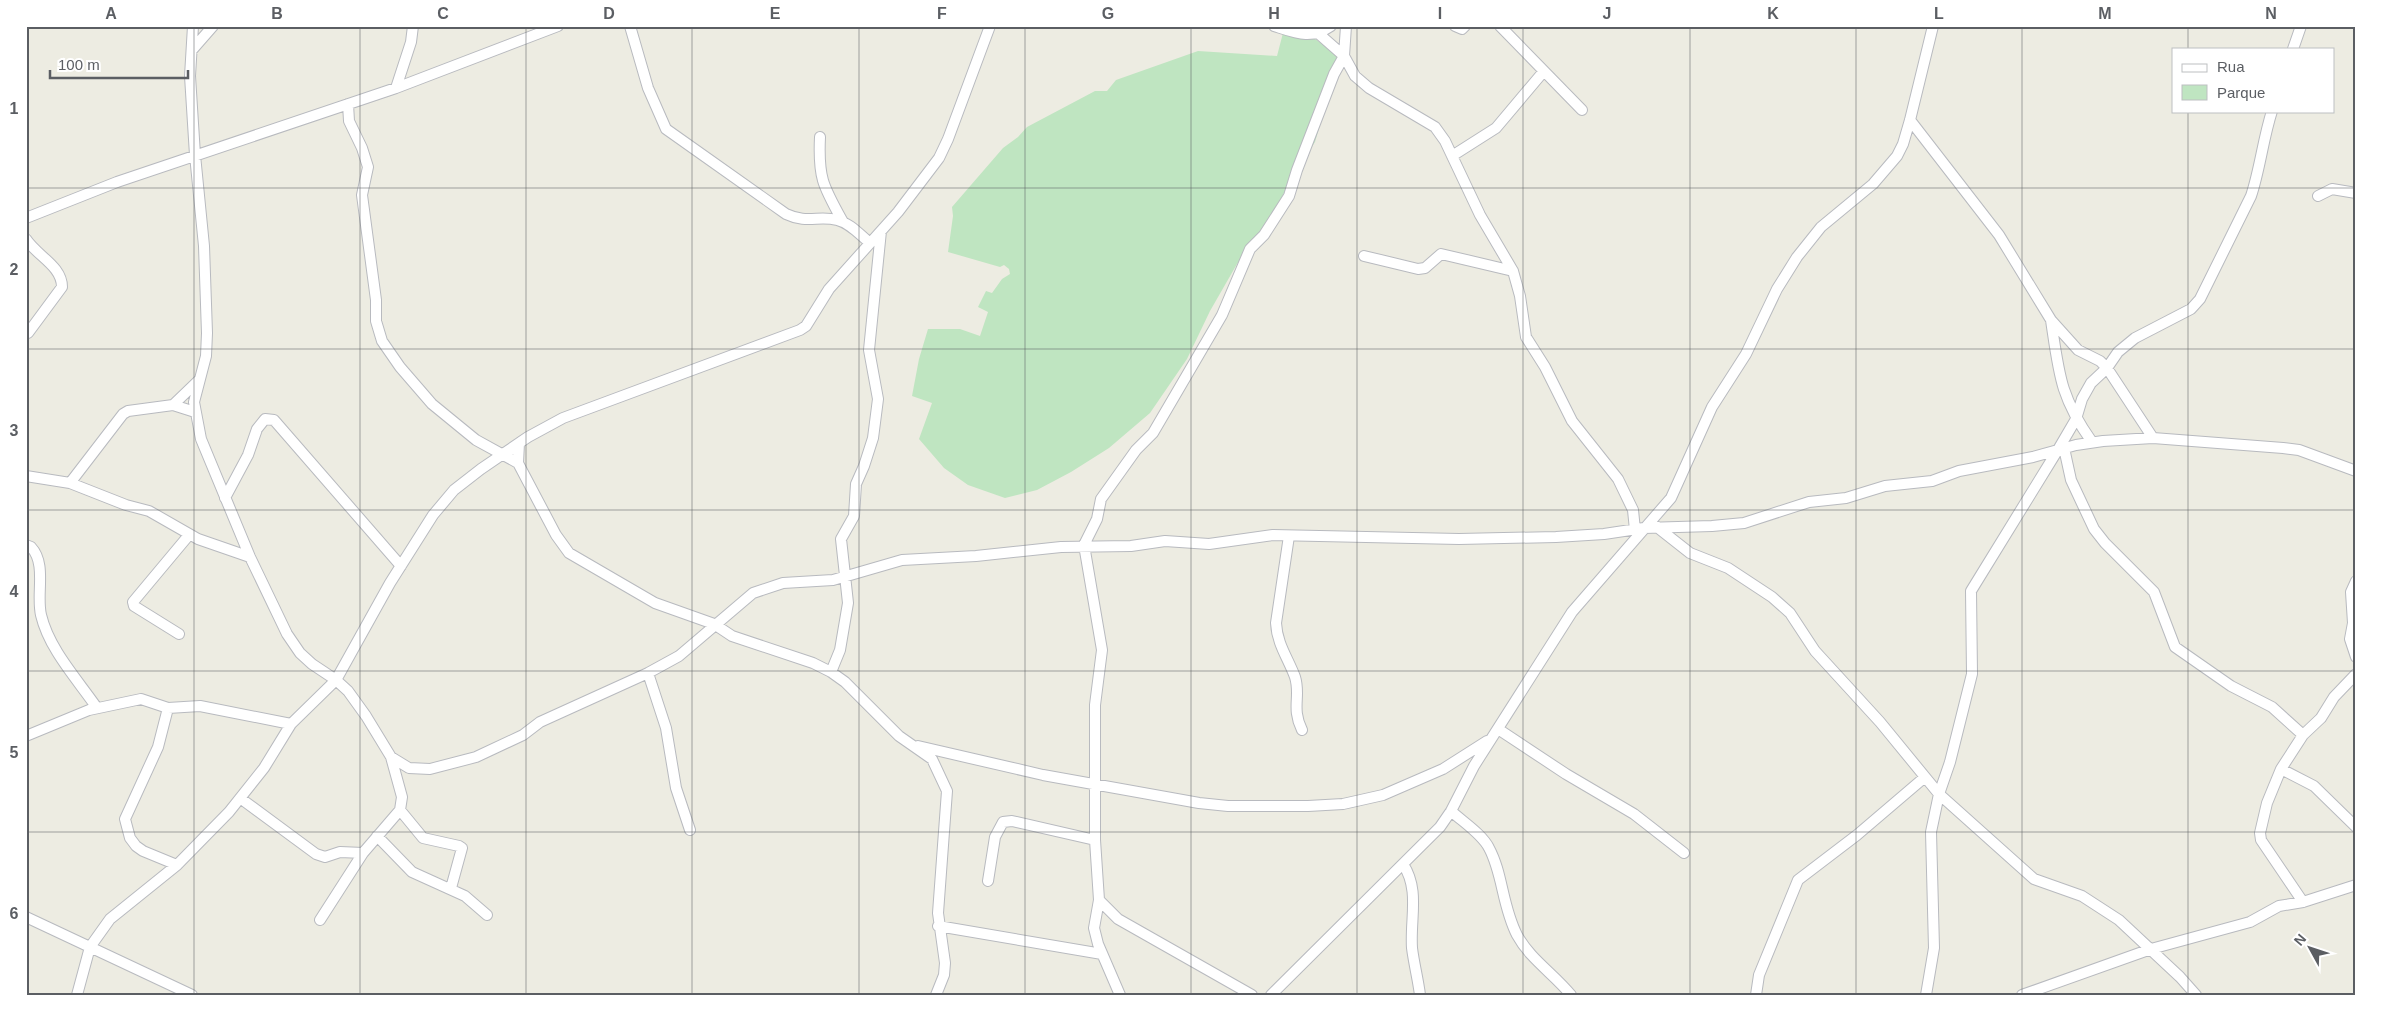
<svg xmlns="http://www.w3.org/2000/svg" width="2382" height="1021" font-family="Arial,sans-serif">
<rect width="100%" height="100%" fill="#edece2"/>
<!-- green -->
<path fill="#bfe5c1" d="M 1283,33 L 1312,37 L 1340,56 L 1315,142 L 1292,177 L 1271,219 L 1237,264 L 1210,311 L 1187,359 L 1150,413 L 1109,448 L 1071,472 L 1037,490 L 1005,498 L 968,485 L 944,468 L 919,439 L 932,403 L 912,396 L 919,359 L 928,329 L 960,329 L 980,336 L 988,312 L 978,307 L 986,291 L 992,293 L 1002,279 L 1010,274 L 1009,269 L 1004,265 L 1000,267 L 948,252 L 953,216 L 952,207 L 1003,148 L 1018,137 L 1027,127 L 1095,91 L 1107,91 L 1116,80 L 1198,51 L 1277,56 Z"/>
<g fill="none" stroke-linecap="round" stroke-linejoin="round">
<!-- street casing -->
<g stroke="#b8babf" stroke-width="12">
<path id="street" d="M 193,26 L 190,76 L 195,155 L 204,246 L 207,333 L 206,356 L 194,402 L 201,439 L 250,557 L 287,634 L 300,653 L 312,664 L 336,680 L 348,691 L 366,716 L 391,757 L 402,797 L 400,810 L 363,853 L 320,920
M 630,26 L 648,88 L 666,129 L 786,214 C 807,224 819,215 837,220 C 850,223 860,235 870,243
M 1274,26 C 1296,33 1311,40 1331,26
M 1346,26 L 1344,56 L 1355,76 L 1369,88 L 1435,127 L 1445,141 L 1480,215 L 1513,271 L 1520,296 L 1526,337 L 1545,367 L 1572,421 L 1618,479 L 1633,510 L 1635,530
M 1455,26 L 1462,29 L 1465,26
M 1500,26 L 1582,110
M 2293,49 L 2301,26
M 192,50 L 213,26
M 396,88 L 411,42 L 413,26
M 348,104 L 349,121 L 362,148 L 368,167 L 362,195 L 376,300 L 376,321 L 382,341 L 400,367 L 432,404 L 476,440 L 518,463
M 1910,120 L 1999,235 L 2051,320 L 2078,350 L 2100,361 L 2107,368 L 2153,438
M 820,137 C 818,178 823,186 843,222
M 1452,156 L 1496,128 L 1544,71
M 2318,196 L 2332,189 L 2356,193
M 26,218 L 117,182 L 396,88 L 558,26
M 26,239 C 37,256 62,266 62,287 L 28,333
M 1364,256 L 1418,269 L 1425,268 L 1441,254 L 1513,271
M 2051,320 C 2059,374 2060,397 2092,442
M 173,405 L 199,380
M 519,443 L 518,463 L 556,535 L 569,553 L 655,603 L 714,624 L 732,636 L 813,663 L 831,672 L 845,682 L 899,736 L 932,759 L 947,791 L 938,913 L 945,963 L 944,975 L 936,995
M 2064,448 L 2071,480 L 2094,529 L 2105,543 L 2154,592 L 2175,647 L 2231,686 L 2272,707 L 2303,735
M 26,476 L 70,483 L 126,505 L 149,511 L 198,539 L 250,557
M 70,483 L 123,414 L 128,411 L 173,405 L 195,412
M 225,498 L 248,455 L 257,429 L 265,419 L 274,420 L 401,566
M 1657,527 L 1690,553 L 1728,568 L 1772,597 L 1790,613 L 1815,651 L 1880,722 L 1939,794 L 2034,879 L 2082,896 L 2119,920 L 2180,977 L 2196,995
M 1289,536 L 1276,623 C 1277,644 1288,658 1295,677 C 1301,696 1291,708 1302,730
M 26,545 L 31,547 C 47,564 36,594 41,615 C 49,649 77,679 97,708
M 2356,581 L 2351,592 L 2353,623 L 2350,639 L 2356,657
M 179,634 L 134,606 L 133,602 L 189,535
M 831,672 L 840,650 L 848,603 L 841,539 L 854,516 L 856,484 L 864,466 L 873,438 L 878,399 L 869,350 L 881,231
M 648,673 L 666,728 L 676,788 L 690,830
M 168,708 L 158,747 L 125,819 L 130,838 L 136,846 L 143,851 L 177,865
M 1498,729 L 1566,774 L 1634,814 L 1684,853
M 26,736 L 89,710 L 141,699 L 168,708 L 200,706 L 291,724
M 918,746 L 1043,775 L 1199,803 L 1228,806 L 1308,806 L 1343,804 L 1383,795 L 1443,769 L 1487,741
M 391,757 L 409,768 L 430,769 L 476,757 L 523,735 L 540,722 L 648,673 L 679,656 L 753,593 L 783,583 L 833,580 L 902,560 L 976,556 L 1061,547 L 1131,546 L 1165,541 L 1209,544 L 1273,535 L 1459,539 L 1556,537 L 1604,534 L 1644,528 L 1712,526 L 1744,523 L 1809,502 L 1846,498 L 1885,486 L 1932,481 L 1959,471 L 2033,457 L 2076,445 L 2103,441 L 2153,438 L 2283,448 L 2299,450 L 2356,471
M 2281,769 L 2314,786 L 2356,827
M 240,798 L 316,854 L 325,857 L 340,852 L 363,853
M 400,810 L 423,838 L 459,846 L 462,848 L 451,888
M 1451,811 C 1463,822 1482,834 1489,848 C 1503,874 1502,906 1517,935 C 1530,959 1554,974 1571,995
M 377,836 L 412,872 L 465,896 L 487,915
M 1403,864 C 1420,890 1410,918 1412,948 C 1414,964 1418,979 1420,995
M 988,881 L 995,837 L 1003,822 L 1012,821 L 1095,840
M 1099,900 L 1118,919 L 1252,995
M 2303,902 L 2261,840 L 2260,833 L 2267,803 L 2281,769 L 2303,735 L 2321,718 L 2334,697 L 2356,674
M 26,917 L 192,995
M 938,926 L 1102,954
M 77,995 L 90,947 L 110,919 L 177,865 L 229,812 L 264,768 L 291,724 L 336,680 L 390,583 L 433,515 L 454,490 L 481,469 L 528,437 L 563,418 L 800,330 L 806,326 L 829,289 L 898,212 L 939,158 L 948,139 L 990,26
M 1120,995 L 1098,944 L 1094,928 L 1099,900 L 1095,840 L 1095,705 L 1102,650 L 1084,545 L 1097,519 L 1101,499 L 1136,450 L 1153,433 L 1222,315 L 1250,249 L 1264,235 L 1289,196 L 1297,170 L 1334,74 L 1344,56 L 1319,34
M 1271,995 L 1440,827 L 1451,811 L 1474,766 L 1572,612 L 1671,498 L 1712,407 L 1746,354 L 1777,289 L 1797,257 L 1821,227 L 1873,184 L 1897,156 L 1903,144 L 1910,120 L 1933,26
M 1756,995 L 1759,975 L 1798,880 L 1857,835 L 1925,777
M 1926,995 L 1934,948 L 1931,832 L 1939,794 L 1950,762 L 1972,674 L 1971,591 L 2059,448 L 2076,419 L 2082,399 L 2091,383 L 2107,368 L 2118,352 L 2135,338 L 2191,309 L 2200,299 L 2251,196 C 2260,169 2263,139 2272,111
M 2022,995 L 2151,949 L 2250,922 L 2279,906 L 2303,902 L 2356,885"/>
</g>
<!-- street -->
<use href="#street" stroke="#fff" stroke-width="10"/>
</g>
<!-- grid -->
<path fill="none" stroke="#5b5e63" stroke-width="1" stroke-opacity="0.55" d="M 194,26 L 194,995M 360,26 L 360,995M 526,26 L 526,995M 692,26 L 692,995M 859,26 L 859,995M 1025,26 L 1025,995M 1191,26 L 1191,995M 1357,26 L 1357,995M 1523,26 L 1523,995M 1690,26 L 1690,995M 1856,26 L 1856,995M 2022,26 L 2022,995M 2188,26 L 2188,49M 2188,111 L 2188,995M 26,188 L 2356,188M 26,349 L 2356,349M 26,510 L 2356,510M 26,671 L 2356,671M 26,832 L 2356,832"/>
<!-- border -->
<rect width="2382" height="1021" fill="none" stroke="#ffffff" stroke-width="55"/>
<!-- legend -->
<rect x="2172" y="48" width="162" height="65" fill="#ffffff" stroke="#bdbfc1"/>
<rect x="2182" y="64" width="25" height="8" fill="#ffffff" stroke="#bdbfc1"/>
<text x="2217" y="72" font-size="15" fill="#5b5e63">Rua</text>
<rect x="2182" y="85" width="25" height="15" fill="#bfe5c1" stroke="#bdbfc1"/>
<text x="2217" y="98" font-size="15" fill="#5b5e63">Parque</text>
<!-- north arrow -->
<g transform="translate(2310 948) rotate(310)" stroke="#ffffff" stroke-width="4" paint-order="stroke">
<path d="M0-4L9 19L0 12L-9 19Z" fill="#5b5e63"/>
<text y="-8" font-size="14" font-weight="bold" text-anchor="middle" fill="#5b5e63">N</text>
</g>
<!-- scale -->
<path d="M50 70v8h138v-8" fill="none" stroke="#5b5e63" stroke-width="2.5"/>
<text x="58" y="70" font-size="15" fill="#5b5e63" stroke="#ffffff" stroke-width="4" paint-order="stroke">100 m</text>
<rect x="28" y="28" width="2326" height="966" fill="none" stroke="#5b5e63" stroke-width="2"/>
<g font-size="16" text-anchor="middle" font-weight="bold" fill="#5b5e63">
<text x="111" y="19">A</text>
<text x="277" y="19">B</text>
<text x="443" y="19">C</text>
<text x="609" y="19">D</text>
<text x="775" y="19">E</text>
<text x="942" y="19">F</text>
<text x="1108" y="19">G</text>
<text x="1274" y="19">H</text>
<text x="1440" y="19">I</text>
<text x="1607" y="19">J</text>
<text x="1773" y="19">K</text>
<text x="1939" y="19">L</text>
<text x="2105" y="19">M</text>
<text x="2271" y="19">N</text>
<text x="14" y="114">1</text>
<text x="14" y="275">2</text>
<text x="14" y="436">3</text>
<text x="14" y="597">4</text>
<text x="14" y="758">5</text>
<text x="14" y="919">6</text>
</g>
</svg>
